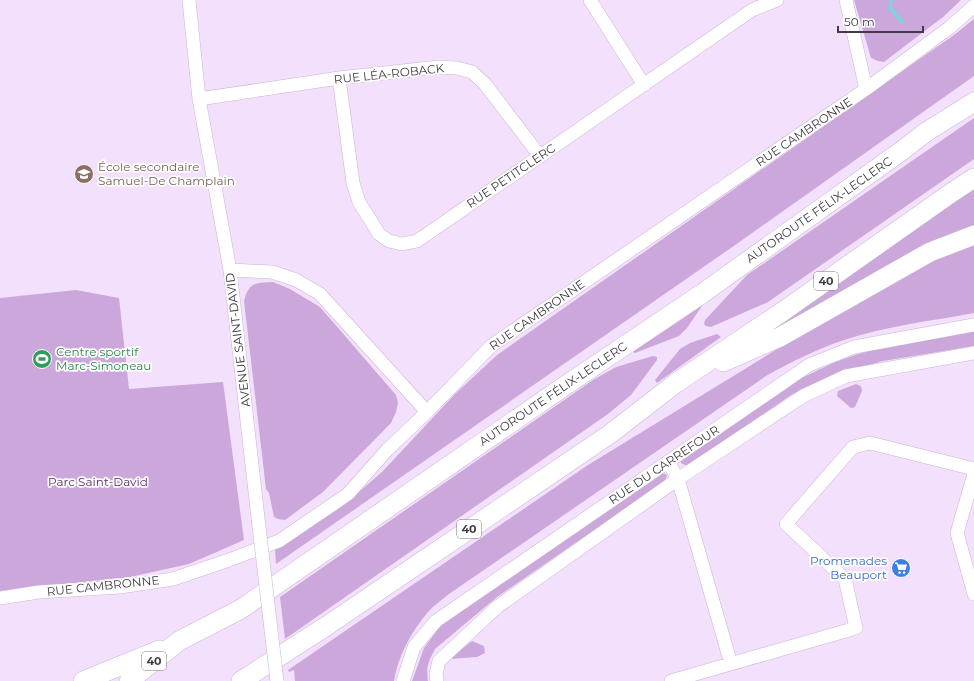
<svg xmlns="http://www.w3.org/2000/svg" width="974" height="681" font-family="Montserrat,sans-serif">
<rect width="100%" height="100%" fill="#f3e0fc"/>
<!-- green -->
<path fill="#cca7dc" d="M 854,0 L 961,0 L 943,17 L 884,62 L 878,61 L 871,58 Z
M 974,19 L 974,76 L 738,243 L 276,564 L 275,549 L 352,498 L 382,472 L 455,394 L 497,355 L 954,35 Z
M 974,118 L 974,159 L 768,302 L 711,327 L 706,326 L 704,324 L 705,320 L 747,275 Z
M 974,188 L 974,225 L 952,234 L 778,330 L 775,329 L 773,327 Z
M 974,240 L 974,313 C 931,321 886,326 844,340 C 817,349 791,362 766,376 L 449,594 C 442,600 434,605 428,612 C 411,632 398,656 394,681 L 295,681 L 294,670 L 289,672 L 288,670 L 588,465 L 774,351 L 921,267 Z
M 273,282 L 290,289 L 320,307 L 396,395 L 398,403 L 396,412 L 391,423 L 323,492 L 285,520 L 278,519 L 274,517 L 269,493 L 266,489 L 244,301 C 249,282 255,283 273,282 Z
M 76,290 L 119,298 L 129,389 L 223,382 L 244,540 L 189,564 L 130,577 L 0,591 L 0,298 Z
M 704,303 L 687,328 L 679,336 L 635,353 L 632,351 Z
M 974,331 L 974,346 L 883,361 L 834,375 L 791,395 L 689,465 L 685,465 L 681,463 L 681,459 L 785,386 L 833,363 L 855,355 L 884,347 Z
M 717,334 L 721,337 L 657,383 L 655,380 L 680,349 L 690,343 Z
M 653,356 L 657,357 L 657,360 L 631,395 L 608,414 L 285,639 L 280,597 L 593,380 L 616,367 Z
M 856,384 L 861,386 L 862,391 L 855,407 L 851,408 L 837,396 L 838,391 Z
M 660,472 L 667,475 L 665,481 L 497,597 L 435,649 C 428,662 426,667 428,681 L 412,681 L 424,648 L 438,629 L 457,610 Z
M 472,641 L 484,646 L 485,653 L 477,657 L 449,659 Z"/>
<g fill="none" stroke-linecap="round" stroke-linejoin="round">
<!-- stream -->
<path stroke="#7ad6de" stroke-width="3.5" d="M 891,0 L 890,8 L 902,22"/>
<!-- minor casing -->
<g stroke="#c9b6d1" stroke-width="14">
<path id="minor" d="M 189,0 L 199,99 L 230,270 L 258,518
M 590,0 L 644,85
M 846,0 L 866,89
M 339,78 L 353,183 L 359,202 L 379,234 L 389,241 L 402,244 L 417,241 L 752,10 L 777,0
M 199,99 L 339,78 L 439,67 L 457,68 L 472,72 L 485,84 L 540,156
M 230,270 L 272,272 L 296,280 L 320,294 L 427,412
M 668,462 L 678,479 L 731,664
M 974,474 L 957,533 L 974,594
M 0,598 L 39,592 L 120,587 L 173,579 L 229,560 L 279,541 L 348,494 L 387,450 L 427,412 L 491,346 L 866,89 L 949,28 L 974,6
M 403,681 L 414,647 L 436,621 L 809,365 L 854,347 L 974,325
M 437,681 L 436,674 L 439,661 L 497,607 L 678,479 L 803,396 L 846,376 L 974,353
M 671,681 L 856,628 L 845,579 L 786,524 L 853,447 L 870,443 L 974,469"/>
</g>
<!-- highway casing -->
<g stroke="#c9b6d1" stroke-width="20">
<path id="highway" d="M 723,362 L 780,337 L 930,252 L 974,235
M 83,681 L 159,650
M 129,681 L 179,641 L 241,609 L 563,387 L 703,293 L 900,152 L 926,132 L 974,102
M 241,681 L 328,625 L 610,434 L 676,383 L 782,312 L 951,193 L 974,178"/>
</g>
<!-- minor -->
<use href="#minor" stroke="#fff" stroke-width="13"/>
<!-- highway -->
<use href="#highway" stroke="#fff" stroke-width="19"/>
<!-- minor-bridge casing -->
<g stroke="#c9b6d1" stroke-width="14" stroke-linecap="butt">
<path id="minor-bridge" d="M 258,518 L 277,681"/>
</g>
<!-- minor-bridge -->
<use href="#minor-bridge" stroke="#fff" stroke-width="13"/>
</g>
<!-- icons -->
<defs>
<g id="school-disc" transform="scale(1)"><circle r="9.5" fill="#8d6e63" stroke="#fff"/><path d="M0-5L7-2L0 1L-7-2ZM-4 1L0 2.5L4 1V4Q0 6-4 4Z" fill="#fff"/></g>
<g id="stadium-disc" transform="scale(1)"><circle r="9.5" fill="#2e9e5b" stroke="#fff"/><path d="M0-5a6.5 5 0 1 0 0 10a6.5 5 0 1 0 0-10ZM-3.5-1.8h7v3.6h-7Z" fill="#fff"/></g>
<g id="supermarket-disc" transform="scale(1)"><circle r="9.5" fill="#3f7fe0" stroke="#fff"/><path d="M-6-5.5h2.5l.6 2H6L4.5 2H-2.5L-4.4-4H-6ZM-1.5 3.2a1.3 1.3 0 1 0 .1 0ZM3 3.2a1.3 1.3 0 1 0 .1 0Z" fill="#fff"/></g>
</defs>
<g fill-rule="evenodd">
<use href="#school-disc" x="84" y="174"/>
<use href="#stadium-disc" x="42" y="359"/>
<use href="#supermarket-disc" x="901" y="568"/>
</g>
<g text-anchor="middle" stroke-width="3.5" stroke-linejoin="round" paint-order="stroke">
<!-- shield labels -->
<g fill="#fff" stroke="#7a747c" stroke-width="1">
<rect x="814" y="272" width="24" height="18" rx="3"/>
<rect x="457" y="520" width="24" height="18" rx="3"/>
<rect x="142" y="652" width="24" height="18" rx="3"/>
</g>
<g font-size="11" font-weight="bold" fill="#413944">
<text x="826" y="285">40</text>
<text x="469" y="533">40</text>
<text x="154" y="665">40</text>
</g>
<!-- street labels -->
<g font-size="12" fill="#413944" stroke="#fff">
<text transform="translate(389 74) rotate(-6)" y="4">RUE LÉA-ROBACK</text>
<text transform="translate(804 132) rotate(-34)" y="4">RUE CAMBRONNE</text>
<text transform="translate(511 176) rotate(-34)" y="4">RUE PETITCLERC</text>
<text transform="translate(819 210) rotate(-35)" y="4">AUTOROUTE FÉLIX-LECLERC</text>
<text transform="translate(537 315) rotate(-35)" y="4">RUE CAMBRONNE</text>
<text transform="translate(238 340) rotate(-97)" y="4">AVENUE SAINT-DAVID</text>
<text transform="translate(553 394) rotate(-34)" y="4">AUTOROUTE FÉLIX-LECLERC</text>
<text transform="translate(664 465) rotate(-34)" y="4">RUE DU CARREFOUR</text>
<text transform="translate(103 586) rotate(-6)" y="4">RUE CAMBRONNE</text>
</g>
<!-- education labels -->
<g font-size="12" fill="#785e54" stroke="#fff" text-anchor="start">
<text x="98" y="171">École secondaire<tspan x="98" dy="14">Samuel-De Champlain</tspan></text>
</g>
<!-- leisure labels -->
<g font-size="12" fill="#27864d" stroke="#fff" text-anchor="start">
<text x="56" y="356">Centre sportif<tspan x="56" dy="14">Marc-Simoneau</tspan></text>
</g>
<!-- park labels -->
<g font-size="12" fill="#5a2b6d" stroke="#fff">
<text x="98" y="486">Parc Saint-David</text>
</g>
<!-- shop labels -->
<g font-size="12" fill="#366cbe" stroke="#fff" text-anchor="end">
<text x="887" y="565">Promenades<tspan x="887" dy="14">Beauport</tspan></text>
</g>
</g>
<!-- scale -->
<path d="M838 26v6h85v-6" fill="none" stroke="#413944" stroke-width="2"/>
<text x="844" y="26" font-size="12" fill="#413944" stroke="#ffffff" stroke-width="3" paint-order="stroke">50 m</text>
</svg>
